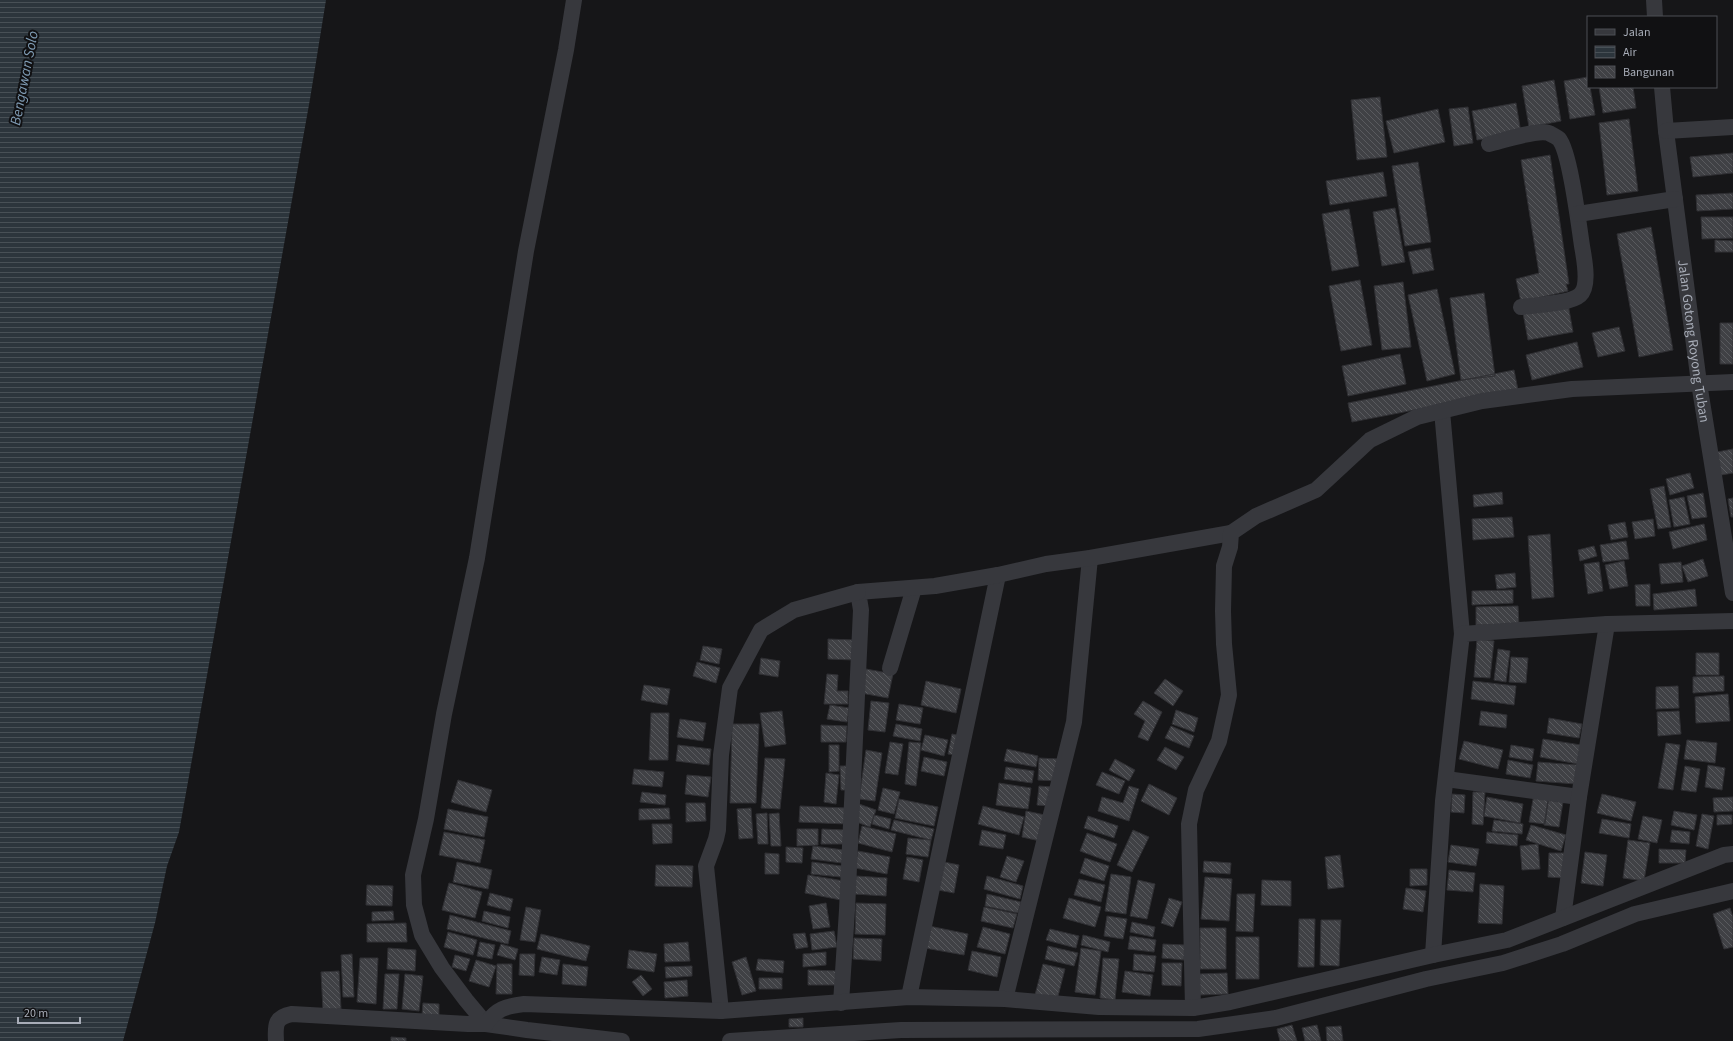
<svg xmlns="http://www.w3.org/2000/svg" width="1733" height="1041" font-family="'Source Sans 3',sans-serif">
<defs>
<pattern id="water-rules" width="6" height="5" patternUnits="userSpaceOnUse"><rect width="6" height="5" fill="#2c353c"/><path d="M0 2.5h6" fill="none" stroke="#485056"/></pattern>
<pattern id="building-back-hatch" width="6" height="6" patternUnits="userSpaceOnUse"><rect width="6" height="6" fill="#404145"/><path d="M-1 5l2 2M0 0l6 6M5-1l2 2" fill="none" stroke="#595a5e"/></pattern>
</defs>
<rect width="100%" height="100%" fill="#161618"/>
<!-- water -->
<path fill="url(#water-rules)" d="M 0,0 L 326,0 L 310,99 L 179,832 L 167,866 L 155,923 L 123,1041 L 0,1041 Z"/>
<!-- building -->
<path fill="url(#building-back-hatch)" stroke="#303034" d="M 1588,77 L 1588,87 L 1590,87 L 1595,115 L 1570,119 L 1564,81 Z
M 1554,80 L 1561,121 L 1529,127 L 1522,86 Z
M 1599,87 L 1633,87 L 1636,108 L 1603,113 Z
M 1380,97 L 1387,157 L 1357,160 L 1351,100 Z
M 1516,103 L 1521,133 L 1477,140 L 1472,111 Z
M 1468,107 L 1473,143 L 1454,146 L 1449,109 Z
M 1438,109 L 1445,142 L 1394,153 L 1386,121 Z
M 1629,119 L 1638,191 L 1607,195 L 1599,123 Z
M 1733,153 L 1733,173 L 1693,177 L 1690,157 Z
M 1550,155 L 1569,284 L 1566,284 L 1568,291 L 1521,302 L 1516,279 L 1539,273 L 1521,160 Z
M 1418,162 L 1431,242 L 1405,246 L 1392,166 Z
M 1383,172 L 1387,196 L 1330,205 L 1326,181 Z
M 1733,193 L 1733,209 L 1697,211 L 1696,195 Z
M 1395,208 L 1405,262 L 1382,266 L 1373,212 Z
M 1349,209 L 1359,266 L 1332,271 L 1322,214 Z
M 1701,217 L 1733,217 L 1733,238 L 1702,239 Z
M 1651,227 L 1673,350 L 1639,357 L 1617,234 Z
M 1715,240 L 1733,241 L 1733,252 L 1715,252 Z
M 1430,248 L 1434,270 L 1413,274 L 1408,252 Z
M 1360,280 L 1372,345 L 1341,351 L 1329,286 Z
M 1403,282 L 1411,347 L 1382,350 L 1374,286 Z
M 1437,289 L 1455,374 L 1427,381 L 1408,295 Z
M 1484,293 L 1495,376 L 1461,380 L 1450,298 Z
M 1568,304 L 1573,332 L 1528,340 L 1523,313 Z
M 1720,323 L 1733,323 L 1733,364 L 1720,364 Z
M 1619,327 L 1625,351 L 1598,357 L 1592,333 Z
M 1577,342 L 1583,367 L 1532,380 L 1526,355 Z
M 1400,354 L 1406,384 L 1348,396 L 1342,366 Z
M 1514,370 L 1518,390 L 1352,422 L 1348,403 Z
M 1733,449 L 1733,473 L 1721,475 L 1717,452 Z
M 1690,473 L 1694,488 L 1670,495 L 1666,479 Z
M 1664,486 L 1671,527 L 1658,529 L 1650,489 Z
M 1502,492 L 1503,504 L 1474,507 L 1473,495 Z
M 1703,493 L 1707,517 L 1692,519 L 1687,496 Z
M 1684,497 L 1690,524 L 1674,527 L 1669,500 Z
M 1733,498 L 1733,517 L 1731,517 L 1728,499 Z
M 1512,517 L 1514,537 L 1473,540 L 1472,519 Z
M 1653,519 L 1655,536 L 1635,539 L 1632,522 Z
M 1625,522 L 1628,537 L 1611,540 L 1608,525 Z
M 1704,524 L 1707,540 L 1673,549 L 1669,532 Z
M 1550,534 L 1554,597 L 1532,599 L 1528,536 Z
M 1626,541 L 1629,559 L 1603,562 L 1600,545 Z
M 1594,546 L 1597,556 L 1580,561 L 1578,550 Z
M 1703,559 L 1708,576 L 1688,582 L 1682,566 Z
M 1624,561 L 1628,586 L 1610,589 L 1605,565 Z
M 1599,562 L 1603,591 L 1588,594 L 1584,564 Z
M 1681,562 L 1683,582 L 1661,584 L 1659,564 Z
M 1515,573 L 1516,587 L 1497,589 L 1495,575 Z
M 1650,584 L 1650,606 L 1636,606 L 1635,585 Z
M 1695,589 L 1697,606 L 1654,610 L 1653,594 Z
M 1513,590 L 1513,603 L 1472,605 L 1472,591 Z
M 1518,606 L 1519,625 L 1476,625 L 1476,607 Z
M 828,639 L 854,640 L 854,660 L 828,659 Z
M 1477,639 L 1494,641 L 1490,678 L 1474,677 Z
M 703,646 L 722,649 L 719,664 L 700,660 Z
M 1498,649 L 1510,651 L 1506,682 L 1494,680 Z
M 1696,653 L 1719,653 L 1719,675 L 1696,675 Z
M 1511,657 L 1528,658 L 1526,683 L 1509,682 Z
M 761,658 L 780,661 L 778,677 L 759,674 Z
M 697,662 L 720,668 L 716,683 L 693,676 Z
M 866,669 L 893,674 L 888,698 L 861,693 Z
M 827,674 L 838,675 L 837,691 L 848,691 L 848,704 L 824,704 Z
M 1724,676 L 1724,691 L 1693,693 L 1693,677 Z
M 1165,679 L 1183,691 L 1173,706 L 1154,693 Z
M 926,681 L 961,689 L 956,713 L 921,705 Z
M 1473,681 L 1516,686 L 1514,705 L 1471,699 Z
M 644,685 L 670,689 L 667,705 L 641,700 Z
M 1678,686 L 1679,708 L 1656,709 L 1656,687 Z
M 1728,694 L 1730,721 L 1696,723 L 1695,697 Z
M 871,701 L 889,703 L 885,732 L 868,730 Z
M 1143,701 L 1162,712 L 1148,741 L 1138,737 L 1145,721 L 1134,714 Z
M 899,704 L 923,708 L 920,724 L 896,720 Z
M 830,705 L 849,708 L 847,722 L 827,719 Z
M 1176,710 L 1198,718 L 1194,732 L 1172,724 Z
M 782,711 L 786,744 L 765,747 L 760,713 Z
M 1481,711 L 1507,715 L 1506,728 L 1479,725 Z
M 1679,711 L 1681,734 L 1658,736 L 1657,712 Z
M 651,713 L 669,713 L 668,760 L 649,760 Z
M 1549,718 L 1582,724 L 1579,738 L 1547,733 Z
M 680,719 L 706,723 L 703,741 L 677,737 Z
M 732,724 L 759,724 L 756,803 L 730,803 Z
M 896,724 L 922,729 L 920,741 L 893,736 Z
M 821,725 L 847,726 L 846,742 L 821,742 Z
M 1171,726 L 1194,736 L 1189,748 L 1165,738 Z
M 952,734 L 961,736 L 958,755 L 948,754 Z
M 925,735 L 948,740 L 944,756 L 921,750 Z
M 1543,739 L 1581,745 L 1578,764 L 1540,757 Z
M 1687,740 L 1717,743 L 1715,763 L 1684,759 Z
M 1464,741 L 1503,750 L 1498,769 L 1459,759 Z
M 890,742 L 903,744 L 898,775 L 885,773 Z
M 909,742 L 921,743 L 916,786 L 905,784 Z
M 1666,743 L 1680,745 L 1673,790 L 1658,788 Z
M 678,745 L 711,749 L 709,765 L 676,761 Z
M 829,745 L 839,745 L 839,771 L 829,772 Z
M 1511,745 L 1534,749 L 1532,761 L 1509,757 Z
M 1165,747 L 1184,757 L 1176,770 L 1157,760 Z
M 1007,749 L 1038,756 L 1036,767 L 1004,761 Z
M 866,750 L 882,753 L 875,801 L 859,799 Z
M 924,757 L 947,762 L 944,776 L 921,771 Z
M 765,758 L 785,759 L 780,809 L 761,808 Z
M 1039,758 L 1059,759 L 1058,781 L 1038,780 Z
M 1115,759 L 1135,770 L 1129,781 L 1109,770 Z
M 1508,760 L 1533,765 L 1530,778 L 1506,774 Z
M 1538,762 L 1578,765 L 1576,784 L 1536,781 Z
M 1708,765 L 1725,768 L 1722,790 L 1705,787 Z
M 840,766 L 851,766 L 851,790 L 841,790 Z
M 1685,766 L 1700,769 L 1696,792 L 1681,790 Z
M 1006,767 L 1034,771 L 1032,783 L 1004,779 Z
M 634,769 L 664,772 L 662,787 L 632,784 Z
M 1102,772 L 1125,781 L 1119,794 L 1096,785 Z
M 826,773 L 839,775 L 836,804 L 824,802 Z
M 687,775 L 711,777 L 708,797 L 685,794 Z
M 458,780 L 492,790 L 486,812 L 451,802 Z
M 999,783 L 1031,788 L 1028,809 L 996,805 Z
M 1149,784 L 1177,798 L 1169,815 L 1141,801 Z
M 1039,786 L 1052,787 L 1050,806 L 1037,805 Z
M 1129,786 L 1139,789 L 1129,821 L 1098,811 L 1102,797 L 1123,803 Z
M 883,788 L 900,792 L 894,814 L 878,810 Z
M 642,792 L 666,795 L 665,805 L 640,802 Z
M 1473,792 L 1485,792 L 1483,825 L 1472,824 Z
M 1452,794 L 1465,795 L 1464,813 L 1451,812 Z
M 1534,794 L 1549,796 L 1545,824 L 1529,822 Z
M 1602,794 L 1636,802 L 1631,821 L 1597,813 Z
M 1487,797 L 1523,804 L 1520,823 L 1484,816 Z
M 1733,797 L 1733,811 L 1714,812 L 1713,798 Z
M 899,799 L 938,807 L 934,826 L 895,818 Z
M 1548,800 L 1563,802 L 1559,827 L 1544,825 Z
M 686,803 L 705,803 L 706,821 L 686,822 Z
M 859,804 L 876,810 L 870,827 L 854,821 Z
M 800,806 L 846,808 L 846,824 L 799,822 Z
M 983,806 L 1024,817 L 1019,835 L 978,824 Z
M 669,808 L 670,819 L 639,820 L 639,809 Z
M 751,808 L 753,838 L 739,839 L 737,809 Z
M 448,809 L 488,817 L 484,837 L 444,829 Z
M 1026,811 L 1045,815 L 1040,841 L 1022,837 Z
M 1674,811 L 1697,815 L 1694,830 L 1671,825 Z
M 767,813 L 768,844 L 758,844 L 756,814 Z
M 779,813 L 781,846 L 771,846 L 769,814 Z
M 1702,814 L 1714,816 L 1708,849 L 1696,846 Z
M 874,815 L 891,819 L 889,829 L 872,824 Z
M 1717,815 L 1732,815 L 1732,824 L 1717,825 Z
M 1088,816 L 1118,826 L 1114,838 L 1084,828 Z
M 1643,816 L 1662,820 L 1657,843 L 1638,839 Z
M 1602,819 L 1631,824 L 1629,838 L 1599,833 Z
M 894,820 L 934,829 L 931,840 L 891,830 Z
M 1494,820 L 1523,824 L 1522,834 L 1492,831 Z
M 652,824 L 672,824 L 672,843 L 653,844 Z
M 1531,825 L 1566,835 L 1561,851 L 1526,840 Z
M 862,826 L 896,834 L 892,852 L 858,843 Z
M 797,829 L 818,829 L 818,845 L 797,846 Z
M 822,829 L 844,830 L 844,844 L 821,844 Z
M 982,830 L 1006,835 L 1003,849 L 979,845 Z
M 1133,830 L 1149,837 L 1132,872 L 1117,865 Z
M 1672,830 L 1690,832 L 1689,844 L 1670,842 Z
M 444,832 L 485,840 L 480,863 L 439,855 Z
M 1487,832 L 1518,835 L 1517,846 L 1486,843 Z
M 1087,833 L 1117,844 L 1110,862 L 1080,851 Z
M 908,838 L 931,840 L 928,857 L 906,854 Z
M 1628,840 L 1650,843 L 1644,881 L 1623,878 Z
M 1538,844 L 1540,869 L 1522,870 L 1520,846 Z
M 1451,845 L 1479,849 L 1476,866 L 1448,862 Z
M 813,846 L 844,850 L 842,863 L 811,859 Z
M 786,847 L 803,848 L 802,863 L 786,862 Z
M 1659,849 L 1686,850 L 1685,863 L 1659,863 Z
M 858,851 L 890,857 L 887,874 L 855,868 Z
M 1585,852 L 1607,855 L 1603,886 L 1581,883 Z
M 765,853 L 779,854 L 779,874 L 765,874 Z
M 1549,853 L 1566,853 L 1565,878 L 1548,877 Z
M 1340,855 L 1344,887 L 1328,889 L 1325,857 Z
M 1007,856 L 1024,861 L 1016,882 L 1000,877 Z
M 907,857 L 923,860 L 919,882 L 903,879 Z
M 1085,858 L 1109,866 L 1104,881 L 1080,873 Z
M 939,861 L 959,865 L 954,893 L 933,889 Z
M 1204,861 L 1231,863 L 1230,874 L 1203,872 Z
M 457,862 L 492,870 L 488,889 L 453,882 Z
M 812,862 L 842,866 L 841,877 L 811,874 Z
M 656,865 L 693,866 L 692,887 L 655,886 Z
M 1410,869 L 1427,869 L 1427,885 L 1410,886 Z
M 1449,870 L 1475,873 L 1473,892 L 1447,890 Z
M 1111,874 L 1131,877 L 1126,914 L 1105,911 Z
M 808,875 L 844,881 L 841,900 L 805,893 Z
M 856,876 L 887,878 L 886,896 L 854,894 Z
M 987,876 L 1023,886 L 1020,899 L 984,889 Z
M 1205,877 L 1232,879 L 1229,921 L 1201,919 Z
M 1079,879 L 1105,885 L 1101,902 L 1074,895 Z
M 1138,880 L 1155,884 L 1147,919 L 1130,916 Z
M 1262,880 L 1291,881 L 1291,906 L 1261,905 Z
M 449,883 L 482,892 L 475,918 L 442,910 Z
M 1480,884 L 1504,886 L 1502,924 L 1478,923 Z
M 367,885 L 393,886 L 392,906 L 366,905 Z
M 1406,888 L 1426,891 L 1423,912 L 1403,909 Z
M 490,893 L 513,899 L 510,911 L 487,905 Z
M 987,894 L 1021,902 L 1018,913 L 985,906 Z
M 1237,894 L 1255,894 L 1253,932 L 1236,931 Z
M 1069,898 L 1101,907 L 1095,927 L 1063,918 Z
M 1169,898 L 1182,902 L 1173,927 L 1161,923 Z
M 826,903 L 830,927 L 813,929 L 809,906 Z
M 856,903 L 886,904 L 885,935 L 855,934 Z
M 526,907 L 541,910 L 535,942 L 520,940 Z
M 984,907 L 1017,914 L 1013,928 L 981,921 Z
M 1730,908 L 1733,917 L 1733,947 L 1724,949 L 1713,914 Z
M 393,911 L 394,920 L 372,921 L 372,912 Z
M 484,911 L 510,917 L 508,928 L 482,921 Z
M 450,915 L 511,931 L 508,944 L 447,929 Z
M 1107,916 L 1127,919 L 1123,939 L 1104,936 Z
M 1299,919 L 1315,919 L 1314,967 L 1298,967 Z
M 1321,920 L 1341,920 L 1339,966 L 1320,965 Z
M 1132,922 L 1155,927 L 1153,937 L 1130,932 Z
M 406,923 L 407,942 L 367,942 L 367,924 Z
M 929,926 L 968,934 L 964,955 L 925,948 Z
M 983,927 L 1010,934 L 1005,954 L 977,947 Z
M 1200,928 L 1226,928 L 1226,969 L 1200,969 Z
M 1050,929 L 1079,936 L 1076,948 L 1046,940 Z
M 834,931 L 837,947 L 812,950 L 810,934 Z
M 448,932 L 477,940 L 473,955 L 444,947 Z
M 805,933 L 808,947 L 796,949 L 793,934 Z
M 541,934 L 590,946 L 586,961 L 537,949 Z
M 1083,935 L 1110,942 L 1108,952 L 1081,945 Z
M 1130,936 L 1156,940 L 1154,952 L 1128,949 Z
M 1236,937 L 1259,937 L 1259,979 L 1236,979 Z
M 854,938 L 882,939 L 881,961 L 853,959 Z
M 480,942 L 495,945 L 492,959 L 477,956 Z
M 688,942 L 690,961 L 665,962 L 664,944 Z
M 501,944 L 518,949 L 515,960 L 497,955 Z
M 1163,944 L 1185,945 L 1184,960 L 1162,958 Z
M 1048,946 L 1078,953 L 1074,966 L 1045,959 Z
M 388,948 L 416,950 L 415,971 L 387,969 Z
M 1081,948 L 1101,951 L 1095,995 L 1075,992 Z
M 629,950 L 657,954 L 654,972 L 627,968 Z
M 972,951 L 1001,957 L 997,977 L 968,970 Z
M 826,952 L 826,965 L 803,967 L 803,954 Z
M 352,954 L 354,997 L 343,997 L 341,955 Z
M 520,954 L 535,954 L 534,976 L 519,975 Z
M 1134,954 L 1156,956 L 1154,972 L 1133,970 Z
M 455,955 L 470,959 L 466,971 L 452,967 Z
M 542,957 L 560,960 L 557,975 L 539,972 Z
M 746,957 L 756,991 L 742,995 L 732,962 Z
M 360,958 L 378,958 L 376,1004 L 357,1002 Z
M 1103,958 L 1119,959 L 1115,1000 L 1100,998 Z
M 758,959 L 784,961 L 783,973 L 756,970 Z
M 476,960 L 496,966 L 489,987 L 469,981 Z
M 1162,963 L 1182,963 L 1181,986 L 1162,985 Z
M 497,964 L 512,964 L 512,994 L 496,994 Z
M 563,964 L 588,967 L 586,986 L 562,984 Z
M 1043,964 L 1065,969 L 1057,1000 L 1035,995 Z
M 692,966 L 692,976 L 666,978 L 665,967 Z
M 808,970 L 839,971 L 839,985 L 808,985 Z
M 339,971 L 341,1009 L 323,1010 L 321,972 Z
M 1125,971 L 1153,975 L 1150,996 L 1122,992 Z
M 1227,973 L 1228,994 L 1199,995 L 1199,974 Z
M 385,974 L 399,974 L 397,1009 L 383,1009 Z
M 405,974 L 423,976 L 419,1011 L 402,1009 Z
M 641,975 L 652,989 L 643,996 L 632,982 Z
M 759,978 L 782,978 L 782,989 L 759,989 Z
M 687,980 L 688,996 L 665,998 L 664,982 Z
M 423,1003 L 439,1004 L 439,1016 L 422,1015 Z
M 803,1018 L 803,1027 L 789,1027 L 789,1019 Z
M 1292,1025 L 1297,1041 L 1280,1041 L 1277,1029 Z
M 1317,1025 L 1321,1041 L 1305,1041 L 1302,1028 Z
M 1341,1026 L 1343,1041 L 1327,1041 L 1326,1027 Z
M 391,1037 L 406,1038 L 406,1041 L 391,1041 Z"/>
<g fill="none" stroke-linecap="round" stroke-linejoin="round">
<!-- street -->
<g stroke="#37383d" stroke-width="16">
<path d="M 574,0 L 566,50 L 526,251 L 477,558 L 444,714 L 426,819 L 413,875 L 414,905 L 422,935 L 442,968 L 466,1000 L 486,1024 L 527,1030 L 622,1041"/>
<path d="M 1654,0 L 1655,17"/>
<path id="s1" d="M 1662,87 L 1666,131 L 1699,383 L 1733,593"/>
<path d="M 1666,131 L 1733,127"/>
<path d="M 1489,144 C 1502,141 1537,129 1549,133 C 1552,135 1557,137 1559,139 C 1570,152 1579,226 1582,246 C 1584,258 1590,286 1580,295 C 1570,304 1535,305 1521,307"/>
<path d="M 1578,214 L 1675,199"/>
<path d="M 1442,411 L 1462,634"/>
<path d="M 890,668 L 914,588"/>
<path d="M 1446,779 L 1579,797"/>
<path d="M 1563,918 L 1579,797 L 1607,624"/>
<path d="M 1433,955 L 1443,801 L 1462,634 L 1607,624 L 1733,621"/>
<path d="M 909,997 L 998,575"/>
<path d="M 1005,999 L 1074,722 L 1090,558"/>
<path d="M 841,1003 L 847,910 L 861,610 L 858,592 L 935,586 L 998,575 L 1046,564 L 1090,558 L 1231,533"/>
<path d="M 1193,1008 L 1189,824 L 1196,790 L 1219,741 L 1229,695 L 1224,644 L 1223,611 L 1224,566 L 1230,547 L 1231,533 L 1256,516 L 1316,490 L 1370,440 L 1417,417 L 1482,401 L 1572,389 L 1733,382"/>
<path d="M 721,1011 L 706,866 L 716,839 L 718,830 L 721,755 L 730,688 L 761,630 L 794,610 L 858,592"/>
<path d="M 276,1041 C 275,1025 275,1017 292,1014 L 468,1024 L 486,1024 C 496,1009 506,1006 524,1004 L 721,1011 L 909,997 L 1005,999 L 1099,1007 L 1193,1008 L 1230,1002 L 1433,955 L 1507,940 L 1724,855 L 1733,854"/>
<path d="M 730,1041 L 901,1030 L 1198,1029 L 1276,1018 L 1426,979 L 1503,963 L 1562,944 L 1635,914 L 1733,891"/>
</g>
</g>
<g text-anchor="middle" stroke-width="4" stroke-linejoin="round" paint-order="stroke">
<!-- street labels -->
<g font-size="14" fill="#a8adb8" stroke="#111113">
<text dy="5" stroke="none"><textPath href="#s1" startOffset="256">Jalan Gotong Royong Tuban</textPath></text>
</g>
<!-- water labels -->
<g font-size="15" font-style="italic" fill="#7f9bb3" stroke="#111113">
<text transform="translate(24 78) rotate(-79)" y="5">Bengawan Solo</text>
</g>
</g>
<!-- legend -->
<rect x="1587" y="16" width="130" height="72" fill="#111113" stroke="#4d4f55"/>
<rect x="1595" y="29" width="20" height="6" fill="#37383d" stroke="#4d4f55"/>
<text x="1623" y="36" font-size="12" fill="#a8adb8">Jalan</text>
<rect x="1595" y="46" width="20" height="12" fill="url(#water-rules)" stroke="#4d4f55"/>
<text x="1623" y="56" font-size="12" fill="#a8adb8">Air</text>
<rect x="1595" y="66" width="20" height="12" fill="url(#building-back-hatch)" stroke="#4d4f55"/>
<text x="1623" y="76" font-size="12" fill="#a8adb8">Bangunan</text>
<!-- scale -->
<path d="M18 1017v6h62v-6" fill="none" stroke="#a8adb8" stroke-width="2"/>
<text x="24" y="1017" font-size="12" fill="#a8adb8" stroke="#111113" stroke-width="3" paint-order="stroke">20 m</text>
</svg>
